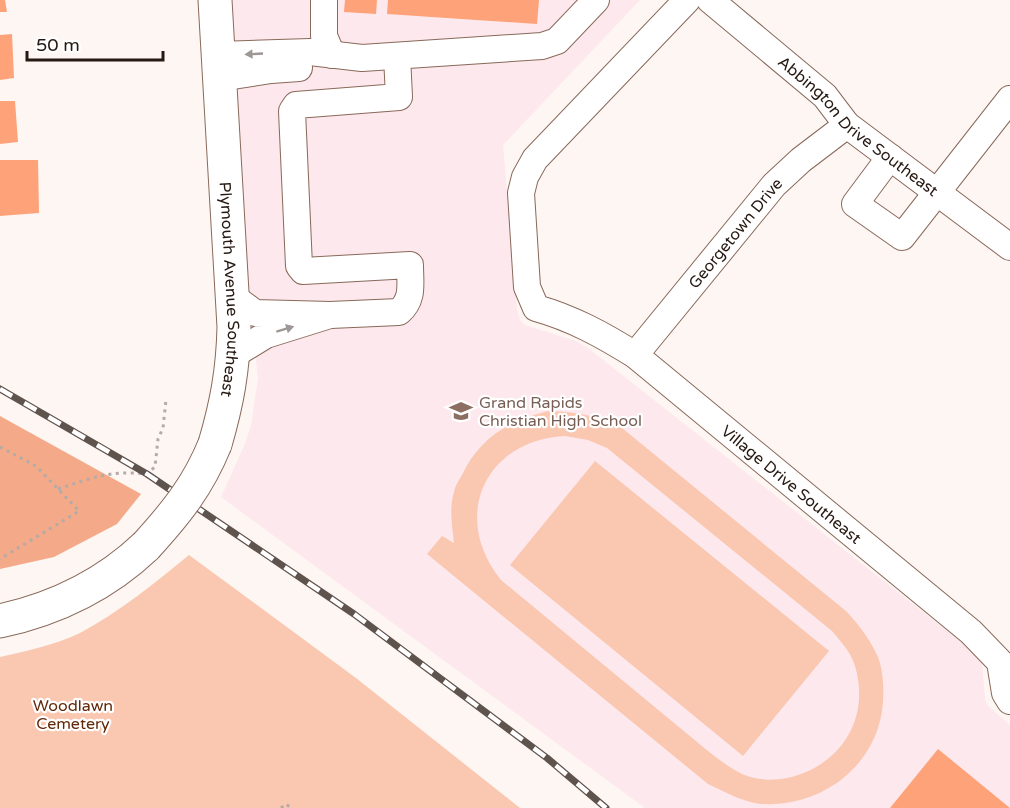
<svg xmlns="http://www.w3.org/2000/svg" width="1010" height="808" font-family="'Varela Round',sans-serif">
<rect width="100%" height="100%" fill="#fef6f3"/>
<!-- education -->
<path fill="#fde8ed" d="M 228,0 L 640,0 L 503,145 L 517,309 L 520,320 L 525,325 L 576,341 L 588,348 L 979,656 L 982,663 L 985,699 L 988,706 L 1010,725 L 1010,808 L 645,808 L 221,497 L 244,446 L 251,426 L 258,378 L 248,285 Z"/>
<!-- green -->
<path fill="#fac8b1" fill-rule="evenodd" d="M 548,411 C 577,412 596,415 622,428 L 846,611 C 859,625 870,639 878,657 C 883,670 884,687 883,702 C 879,764 823,808 760,804 C 741,801 725,792 708,784 L 427,554 L 442,536 L 454,543 C 452,526 449,508 454,492 C 455,486 459,480 462,475 C 480,437 509,421 548,411 ZM 565,436 L 588,440 L 607,448 L 832,631 C 841,642 851,652 855,666 C 869,713 847,757 801,774 C 783,781 760,782 742,774 C 730,768 718,759 708,751 L 501,580 C 450,517 485,440 565,436 Z
M 595,461 L 829,651 L 743,756 L 510,565 Z
M 189,555 L 356,678 L 520,808 L 0,808 L 0,657 C 26,651 55,645 80,633 C 119,612 155,583 189,555 Z"/>
<!-- forest -->
<path fill="#f4aa89" d="M 0,416 L 141,494 L 117,524 L 54,557 L 0,569 Z"/>
<!-- building -->
<path fill="#fea379" d="M 0,0 L 5,0 L 7,12 L 0,12 Z
M 345,0 L 377,0 L 376,14 L 344,12 Z
M 388,0 L 539,0 L 537,24 L 387,14 Z
M 12,34 L 14,78 L 0,80 L 0,35 Z
M 0,101 L 15,101 L 18,142 L 0,144 Z
M 0,160 L 38,160 L 39,213 L 0,216 Z
M 938,749 L 1010,808 L 890,808 Z"/>
<g fill="none" stroke-linecap="round" stroke-linejoin="round">
<!-- minor casing -->
<g stroke="#89695a" stroke-width="28">
<g id="minor">
<path d="M 324,0 L 324,36 L 332,55"/>
<path id="s1" d="M 687,0 L 535,159 L 525,177 L 521,193 L 527,287 L 536,308 C 572,318 603,335 635,355 L 971,632 L 1000,662 L 1005,693 L 1010,701"/>
<path id="s2" d="M 710,0 L 825,96 L 847,125 L 1010,247"/>
<path d="M 218,55 L 310,52 L 362,58 L 542,46 L 557,41 L 596,0"/>
<path d="M 220,78 L 271,70 L 299,68"/>
<path d="M 890,157 L 855,204 L 902,237 L 1010,99"/>
<path d="M 232,296 L 255,313 L 330,315 L 266,335 L 233,355"/>
<path d="M 330,315 L 399,312 C 414,299 410,284 410,265 L 303,271 L 299,266 L 292,111 L 296,105 L 399,97 L 397,56"/>
<path id="s3" d="M 635,355 L 774,185 L 801,160 L 847,125"/>
</g>
</g>
<!-- major casing -->
<g stroke="#89695a" stroke-width="35">
<g id="major">
<path id="s4" d="M 215,0 L 234,327 C 233,370 227,403 215,444"/>
<path d="M 0,621 C 55,609 105,585 146,546"/>
</g>
</g>
<!-- path -->
<path stroke="#b4aba7" stroke-width="3" stroke-dasharray="3 4.5" stroke-linecap="butt" d="M 0,447 L 36,466 L 79,511 L 0,559
M 58,489 C 92,478 110,470 146,474 L 155,467 L 158,439 L 163,428 L 166,400
M 281,808 L 286,804 L 291,808"/>
<!-- minor -->
<use href="#minor" stroke="#fff" stroke-width="26"/>
<!-- major -->
<use href="#major" stroke="#fff" stroke-width="33"/>
<!-- rail casing -->
<g stroke="#5f534e" stroke-width="7">
<path id="rail" d="M 0,389 L 147,474 L 354,614 L 547,758 L 606,808"/>
</g>
<!-- rail -->
<use href="#rail" stroke="#fff" stroke-width="4.5" stroke-dasharray="14" stroke-linecap="butt"/>
<!-- major-bridge casing -->
<g stroke="#89695a" stroke-width="35" stroke-linecap="butt">
<path id="major-bridge" d="M 146,546 C 176,513 198,486 215,444"/>
</g>
<!-- major-bridge -->
<use href="#major-bridge" stroke="#fff" stroke-width="33"/>
</g>
<!-- one-way arrows -->
<defs><path id="oneway-solid" d="M-6-.8H1V-3.2L6.5 0L1 3.2V.8H-6Z" transform="scale(1.5)"/></defs>
<g fill="#9d9895">
<use href="#oneway-solid" transform="translate(254 54) rotate(177)"/>
<use href="#oneway-solid" transform="translate(285 329) rotate(-17)"/>
</g>
<!-- icons -->
<defs>
<g id="school-bare" transform="scale(1.8)"><path d="M0-5L7-2L0 1L-7-2ZM-4 1L0 2.5L4 1V4Q0 6-4 4Z" fill="#8d6e63" stroke="#fff" stroke-width="2.5" paint-order="stroke"/></g>
</defs>
<g fill-rule="evenodd">
<use href="#school-bare" x="461" y="411"/>
</g>
<g text-anchor="middle" stroke-width="4.5" stroke-linejoin="round" paint-order="stroke">
<!-- street labels -->
<g font-size="16" fill="#261913" stroke="#fff">
<text dy="6" stroke="none"><textPath href="#s2" startOffset="195">Abbington Drive Southeast</textPath></text>
<text dy="6" stroke="none"><textPath href="#s3" startOffset="158">Georgetown Drive</textPath></text>
<text dy="6" stroke="none"><textPath href="#s4" startOffset="290">Plymouth Avenue Southeast</textPath></text>
<text dy="6" stroke="none"><textPath href="#s1" startOffset="687">Village Drive Southeast</textPath></text>
</g>
<!-- education labels -->
<g font-size="16" fill="#785e54" stroke="#fff" text-anchor="start">
<text x="479" y="408">Grand Rapids<tspan x="479" dy="18">Christian High School</tspan></text>
</g>
<!-- park labels -->
<g font-size="16" fill="#612809" stroke="#fff">
<text x="73" y="711">Woodlawn<tspan x="73" dy="18">Cemetery</tspan></text>
</g>
</g>
<!-- scale -->
<path d="M27 51v9h136v-9" fill="none" stroke="#261913" stroke-width="3"/>
<text x="36" y="51" font-size="18" fill="#261913" stroke="#ffffff" stroke-width="4.5" paint-order="stroke">50 m</text>
</svg>
